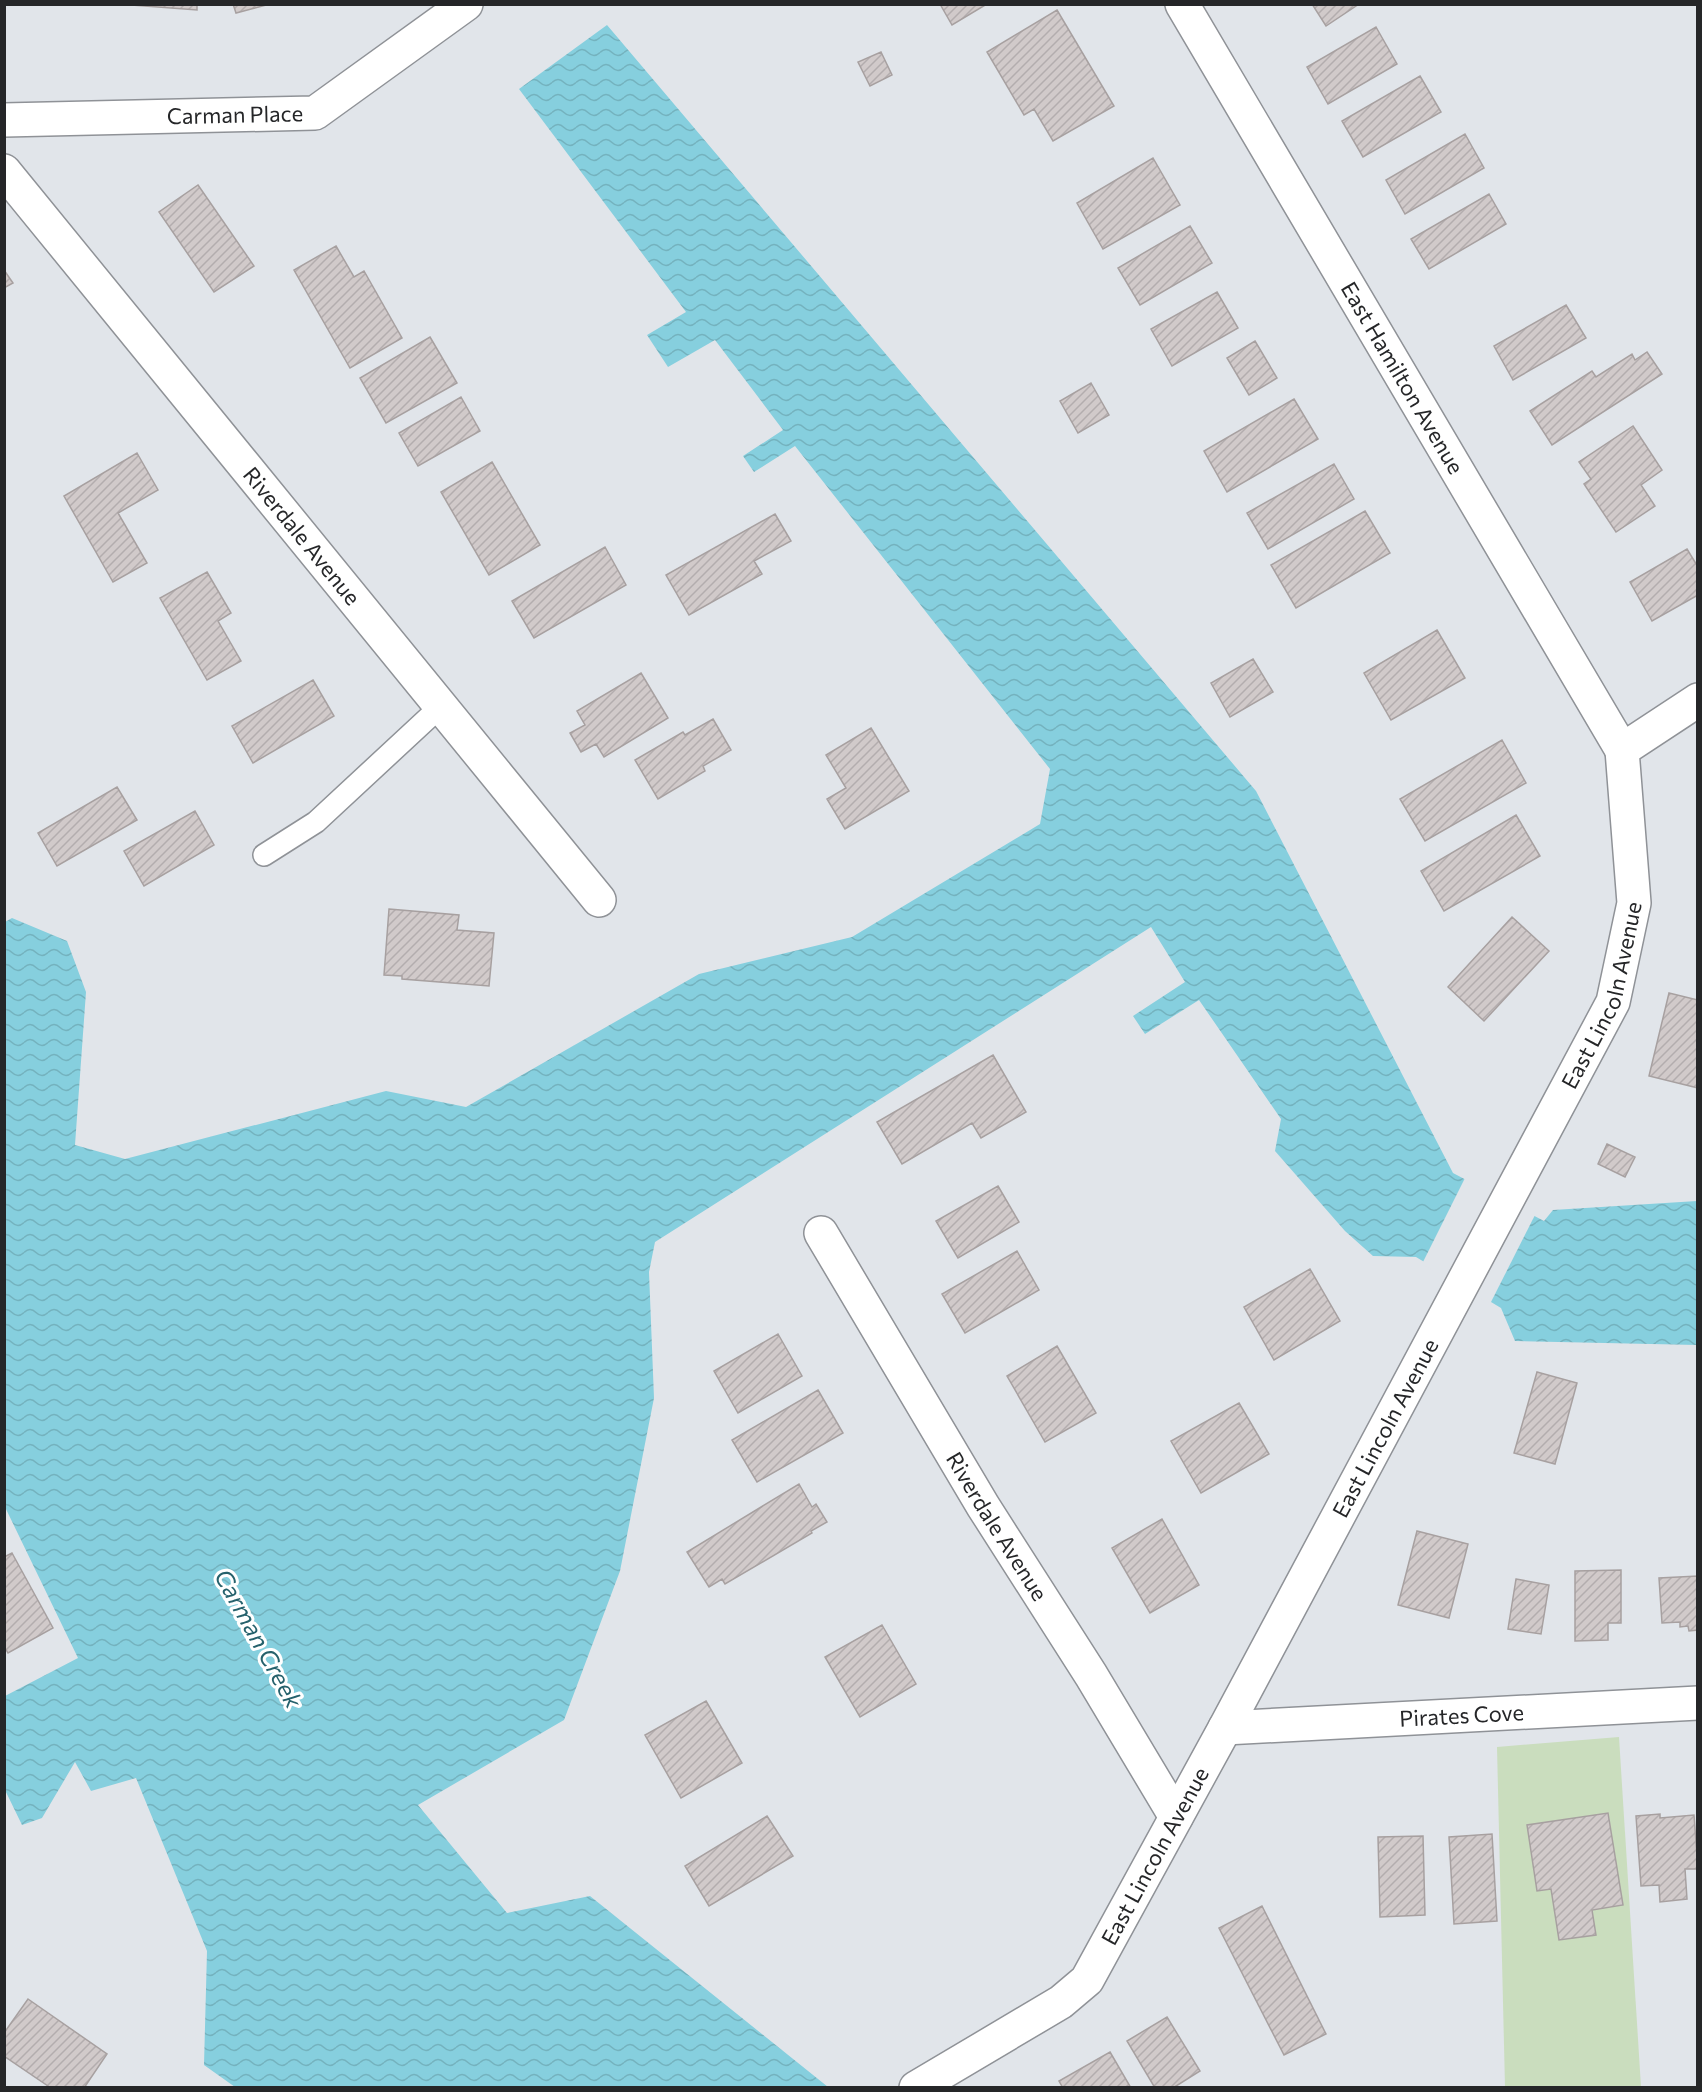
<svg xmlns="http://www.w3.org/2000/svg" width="1702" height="2092" font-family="Commissioner,sans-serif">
<defs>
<pattern id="water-waves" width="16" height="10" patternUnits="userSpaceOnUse" patternTransform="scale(1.5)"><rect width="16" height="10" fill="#86cfde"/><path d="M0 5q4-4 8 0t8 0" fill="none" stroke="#74b2be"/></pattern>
<pattern id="building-hatch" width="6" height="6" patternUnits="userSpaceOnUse" patternTransform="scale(1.5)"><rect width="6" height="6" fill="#d1caca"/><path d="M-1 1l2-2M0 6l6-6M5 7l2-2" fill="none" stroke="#b3adae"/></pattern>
</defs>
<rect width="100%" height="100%" fill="#e1e5ea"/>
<!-- grass -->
<path fill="#caddbe" d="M 1619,1737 L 1641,2087 L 1505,2087 L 1497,1747 Z"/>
<!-- water -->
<path fill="url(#water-waves)" d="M 607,25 L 1256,791 L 1453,1173 L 1544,1221 L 1553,1210 L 1697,1201 L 1697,1345 L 1515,1341 L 1501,1308 L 1416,1257 L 1373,1256 L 1345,1231 L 1275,1151 L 1281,1119 L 1199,1000 L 1145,1034 L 1133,1016 L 1185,982 L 1151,927 L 655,1242 L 649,1272 L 654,1398 L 620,1571 L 564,1720 L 418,1805 L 507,1913 L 590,1896 L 828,2087 L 235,2087 L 204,2065 L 207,1951 L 136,1778 L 91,1791 L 75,1762 L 42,1818 L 22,1825 L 5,1790 L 5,1696 L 78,1658 L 5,1507 L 5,922 L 12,918 L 67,941 L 86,992 L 75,1145 L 125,1159 L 386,1091 L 466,1107 L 699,974 L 852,937 L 1040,824 L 1050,769 L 795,446 L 754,472 L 743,456 L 783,430 L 715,340 L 668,367 L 647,335 L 686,312 L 519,89 Z"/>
<!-- pier -->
<path fill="#e1e5ea" d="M 1466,1176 L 1536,1213 L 1490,1304 L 1422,1264 Z"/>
<!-- building -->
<path fill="url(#building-hatch)" stroke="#a7a0a0" stroke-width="1.5" d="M 118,4 L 197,4 L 197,10 Z
M 233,4 L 270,4 L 236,13 Z
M 940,4 L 987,4 L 952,25 Z
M 1312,4 L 1359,4 L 1326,26 Z
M 1057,10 L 1114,106 L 1053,141 L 1034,109 L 1024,115 L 987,52 Z
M 1376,27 L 1397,64 L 1328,104 L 1307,67 Z
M 881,52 L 892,75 L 870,86 L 858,62 Z
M 1420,76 L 1441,112 L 1363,157 L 1342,121 Z
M 1465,134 L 1484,168 L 1405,214 L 1386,180 Z
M 1153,158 L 1180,205 L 1103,249 L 1077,203 Z
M 198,185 L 254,266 L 214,292 L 159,212 Z
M 1489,194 L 1506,224 L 1429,269 L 1411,239 Z
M 1190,226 L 1212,263 L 1140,305 L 1118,268 Z
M 336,246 L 354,277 L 364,271 L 402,338 L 350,368 L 294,270 Z
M 4,270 L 13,283 L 4,288 Z
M 1217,292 L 1238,328 L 1172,366 L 1151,329 Z
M 1566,305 L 1586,338 L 1513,380 L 1494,346 Z
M 430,337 L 457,383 L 386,423 L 360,378 Z
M 1255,341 L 1277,378 L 1249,395 L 1227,358 Z
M 1647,352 L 1662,374 L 1552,445 L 1530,411 L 1592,371 L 1596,377 L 1632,354 L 1635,360 Z
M 1091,383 L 1109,415 L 1078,433 L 1060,401 Z
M 461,397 L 480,431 L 418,466 L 399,433 Z
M 1294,399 L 1318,439 L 1227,492 L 1204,451 Z
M 1633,426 L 1662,470 L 1641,485 L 1655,506 L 1616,532 L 1584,484 L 1591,479 L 1579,462 Z
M 137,453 L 158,490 L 118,513 L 147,563 L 113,582 L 64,496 Z
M 492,462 L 540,545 L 489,575 L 441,492 Z
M 1334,464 L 1354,499 L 1268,549 L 1247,513 Z
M 1365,511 L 1390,553 L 1296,608 L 1271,565 Z
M 775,514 L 791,541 L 754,561 L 762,574 L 689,615 L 666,575 Z
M 605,547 L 626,585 L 534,638 L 512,601 Z
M 1687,549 L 1698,567 L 1698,595 L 1652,621 L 1630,582 Z
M 207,572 L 231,613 L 218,621 L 241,661 L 207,680 L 160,598 Z
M 1437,630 L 1465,678 L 1391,720 L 1364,673 Z
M 1253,659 L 1273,692 L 1230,717 L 1211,683 Z
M 641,673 L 668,718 L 604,757 L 596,744 L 581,752 L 570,733 L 585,725 L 577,711 Z
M 313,680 L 334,716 L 253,763 L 232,726 Z
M 713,719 L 731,750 L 703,766 L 705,771 L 658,799 L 635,760 L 683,732 L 685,735 Z
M 871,728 L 909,791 L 845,829 L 827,799 L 846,788 L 826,755 Z
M 1502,740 L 1526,783 L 1425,841 L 1400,799 Z
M 117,787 L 137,820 L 57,866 L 38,833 Z
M 195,811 L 214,845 L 144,886 L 124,851 Z
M 1516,815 L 1540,856 L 1444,911 L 1421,871 Z
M 389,909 L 459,915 L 457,930 L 494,933 L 489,986 L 402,979 L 402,976 L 384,975 Z
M 1512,917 L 1549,951 L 1484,1021 L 1448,987 Z
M 1669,993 L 1698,1000 L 1698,1088 L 1649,1076 Z
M 993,1055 L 1026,1112 L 981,1138 L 972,1123 L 902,1164 L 877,1122 Z
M 1607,1144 L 1635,1157 L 1625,1177 L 1598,1164 Z
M 998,1186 L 1019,1222 L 958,1258 L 936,1221 Z
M 1017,1251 L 1039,1290 L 965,1333 L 942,1294 Z
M 1310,1269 L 1340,1321 L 1274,1360 L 1244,1307 Z
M 778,1334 L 802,1376 L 738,1413 L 714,1371 Z
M 1057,1346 L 1096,1413 L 1045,1442 L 1007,1376 Z
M 1537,1372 L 1577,1383 L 1555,1464 L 1514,1453 Z
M 818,1390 L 843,1433 L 757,1482 L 732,1440 Z
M 1239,1403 L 1269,1454 L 1201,1493 L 1171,1441 Z
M 799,1484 L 812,1507 L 816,1504 L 827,1522 L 811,1531 L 812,1533 L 725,1584 L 722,1579 L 709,1587 L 687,1552 Z
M 1162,1519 L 1199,1585 L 1150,1613 L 1112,1548 Z
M 1417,1531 L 1468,1544 L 1449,1618 L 1398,1605 Z
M 12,1553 L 53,1628 L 8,1653 L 4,1646 L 4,1557 Z
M 1621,1570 L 1621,1623 L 1608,1623 L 1608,1640 L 1575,1641 L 1575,1571 Z
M 1698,1576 L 1698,1630 L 1689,1631 L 1688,1626 L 1680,1627 L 1680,1622 L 1662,1623 L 1659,1578 Z
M 1516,1579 L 1549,1585 L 1541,1634 L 1508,1629 Z
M 882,1625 L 916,1684 L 860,1717 L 825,1657 Z
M 706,1701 L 742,1763 L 681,1798 L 645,1735 Z
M 1608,1813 L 1623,1905 L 1592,1910 L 1596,1935 L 1559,1940 L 1551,1889 L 1537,1891 L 1527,1825 Z
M 1660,1814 L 1660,1818 L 1694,1815 L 1698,1869 L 1685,1869 L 1687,1899 L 1660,1902 L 1659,1885 L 1641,1886 L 1636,1816 Z
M 767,1816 L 793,1856 L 709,1906 L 685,1866 Z
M 1492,1834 L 1497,1921 L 1454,1924 L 1449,1837 Z
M 1423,1836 L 1425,1915 L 1380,1917 L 1378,1837 Z
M 1262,1906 L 1326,2034 L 1284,2055 L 1219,1928 Z
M 28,1999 L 107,2054 L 84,2088 L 51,2088 L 4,2056 L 4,2033 Z
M 1167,2017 L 1200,2071 L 1173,2088 L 1155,2088 L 1127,2041 Z
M 1110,2052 L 1131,2088 L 1063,2088 L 1059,2081 Z"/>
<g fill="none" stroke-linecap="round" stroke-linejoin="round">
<!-- service casing -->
<g stroke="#8f9297" stroke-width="24">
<path id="service" d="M 264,855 L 316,822 L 441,706"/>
</g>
<!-- minor casing -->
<g stroke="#8f9297" stroke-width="36">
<g id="minor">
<path id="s1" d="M 1182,4 L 1622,750"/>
<path id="s2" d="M 4,120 L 315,113 L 466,4"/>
<path id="s3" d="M 4,171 L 599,900"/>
<path id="s4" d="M 821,1233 L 983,1506 L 1091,1675 L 1176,1817"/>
<path id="s5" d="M 1225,1728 L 1698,1703"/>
<path id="s6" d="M 916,2088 L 1061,2002 L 1087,1980 L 1225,1728 L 1613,1002 L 1634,903 L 1622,750 L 1698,700"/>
</g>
</g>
<!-- service -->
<use href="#service" stroke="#fff" stroke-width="21"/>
<!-- minor -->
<use href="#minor" stroke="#fff" stroke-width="33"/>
</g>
<g text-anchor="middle" stroke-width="6" stroke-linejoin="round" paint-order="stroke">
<!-- street labels -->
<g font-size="22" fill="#252628" stroke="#fff">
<text dy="8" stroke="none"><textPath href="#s2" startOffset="231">Carman Place</textPath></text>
<text dy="8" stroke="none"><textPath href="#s1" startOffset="434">East Hamilton Avenue</textPath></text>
<text dy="8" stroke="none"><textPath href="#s3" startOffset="471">Riverdale Avenue</textPath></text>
<text dy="8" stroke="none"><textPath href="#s6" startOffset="1316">East Lincoln Avenue</textPath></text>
<text dy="8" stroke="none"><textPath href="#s6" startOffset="830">East Lincoln Avenue</textPath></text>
<text dy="8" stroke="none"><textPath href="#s4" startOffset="342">Riverdale Avenue</textPath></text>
<text dy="8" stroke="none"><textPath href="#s5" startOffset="237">Pirates Cove</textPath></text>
<text dy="8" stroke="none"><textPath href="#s6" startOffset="344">East Lincoln Avenue</textPath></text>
</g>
<!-- water labels -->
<g font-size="24" font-style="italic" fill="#25616c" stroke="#fff">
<text transform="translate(258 1639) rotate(61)" y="8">Carman Creek</text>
</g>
</g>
<!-- border -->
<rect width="1702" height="2092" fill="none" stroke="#252628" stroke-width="12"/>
</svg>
